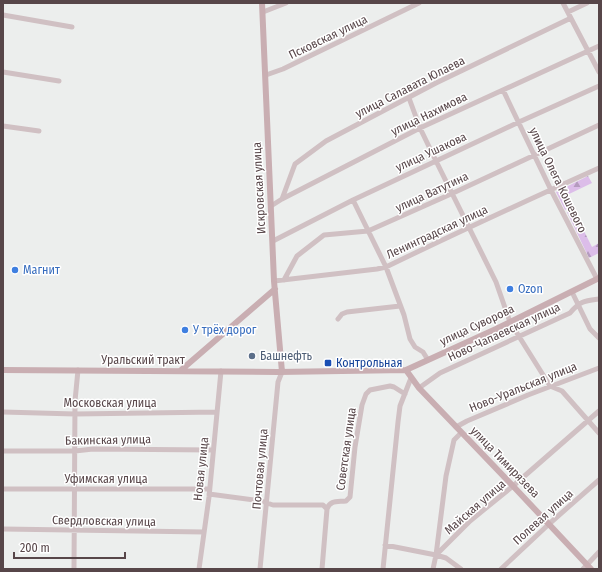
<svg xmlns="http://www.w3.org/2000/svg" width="602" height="572" font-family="'Fira Sans Condensed',sans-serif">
<defs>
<pattern id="forest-firs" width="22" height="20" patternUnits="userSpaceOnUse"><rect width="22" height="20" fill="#dcbde9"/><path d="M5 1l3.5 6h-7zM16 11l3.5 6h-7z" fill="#b59bbf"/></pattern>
</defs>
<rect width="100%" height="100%" fill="#eceeed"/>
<!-- forest -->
<path fill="url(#forest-firs)" d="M 588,176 L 592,183 L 567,195 L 572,207 L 565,210 L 556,192 Z
M 573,209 L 592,247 L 599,243 L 599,253 L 589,258 L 567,212 Z"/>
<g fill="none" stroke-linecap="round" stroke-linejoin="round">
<!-- minor -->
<path stroke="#d0c0c3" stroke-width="5" d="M 563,3 L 599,72
M 263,12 L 286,3
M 568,12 L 587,3
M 3,15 L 72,27
M 3,72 L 59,81
M 266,75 L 283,69 L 419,3
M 503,90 L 551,190 L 597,279
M 409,98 L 420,128 L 436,161 L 496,282 L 510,322 L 550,386 L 562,391 L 599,433
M 3,126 L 39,131
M 282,199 L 295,164 L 326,141 L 436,83 L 571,18
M 353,200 L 386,267 L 404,315 L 410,339 L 415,347 L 423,352 L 428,360
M 271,206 L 282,199 L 420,128 L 599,46
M 273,241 L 353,200 L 519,122 L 599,86
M 284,280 L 297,256 L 324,235 L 368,231 L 451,194 L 599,125
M 274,281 L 377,269 L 386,267 C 456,233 528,200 599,168
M 572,292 L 590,329 L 599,338
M 338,319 L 342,314 L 347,312 L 400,306
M 419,388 L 440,373 L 570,313 C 580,301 584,301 599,299
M 3,412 L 75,414 L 217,412
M 456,427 L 467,421 L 528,395 L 599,368
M 3,451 L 75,451 L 93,449 L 213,450
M 3,489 L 209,489
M 209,494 L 261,501 L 273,505 L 323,505 L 327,509
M 3,529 L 204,532
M 385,545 L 436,555 L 446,558 L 461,569
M 436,555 L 470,521 L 513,486 L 599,411
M 74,569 L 75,401 L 78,370
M 199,569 L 209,497 L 221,371
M 260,569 L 278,382 L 282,372
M 322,569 L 327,509 C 330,500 337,502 346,501 L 350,497 L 355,447 L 362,405 L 366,394 L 370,390 L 390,386 L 394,387 L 405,394
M 383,569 L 398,422 L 400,406 L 411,378
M 433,569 L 436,555 L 446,476 L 454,440 L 461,433
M 501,569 L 549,524 L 599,480
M 583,569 L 599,552"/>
<!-- major -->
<path stroke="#c9aeb2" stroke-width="6" d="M 262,3 L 274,281 L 282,372
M 3,370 L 278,372 L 406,370 L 496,329 L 599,278
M 406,370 L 419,388 L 513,486 L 591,569
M 180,371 L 275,289"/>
</g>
<!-- markers -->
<g fill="#3f7fe0" stroke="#fff" stroke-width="1.5">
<circle cx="15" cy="270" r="4"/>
<circle cx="510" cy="289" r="4"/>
<circle cx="185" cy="330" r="4"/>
</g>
<circle fill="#5c6f8a" stroke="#fff" stroke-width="1.5" cx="252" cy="356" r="4"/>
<rect fill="#1a4fb4" stroke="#fff" stroke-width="1.5" x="324" y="359" width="8" height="8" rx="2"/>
<g text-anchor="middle" stroke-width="3" stroke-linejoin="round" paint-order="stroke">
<!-- street labels -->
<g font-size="12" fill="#574649" stroke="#fff">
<text transform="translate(328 37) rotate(-26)" y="4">Псковская улица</text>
<text transform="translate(410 87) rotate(-27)" y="4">улица Салавата Юлаева</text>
<text transform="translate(429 114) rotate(-26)" y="4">улица Нахимова</text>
<text transform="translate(431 152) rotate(-25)" y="4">улица Ушакова</text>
<text transform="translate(558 180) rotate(64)" y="4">улица Олега Кошевого</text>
<text transform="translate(259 188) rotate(-93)" y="4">Искровская улица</text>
<text transform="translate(432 192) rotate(-25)" y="4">улица Ватутина</text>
<text transform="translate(437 232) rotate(-25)" y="4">Ленинградская улица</text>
<text transform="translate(477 325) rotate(-25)" y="4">улица Суворова</text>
<text transform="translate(504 332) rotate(-25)" y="4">Ново-Чапаевская улица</text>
<text x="143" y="364">Уральский тракт</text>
<text transform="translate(523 387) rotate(-22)" y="4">Ново-Уральская улица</text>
<text x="110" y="407">Московская улица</text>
<text transform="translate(108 440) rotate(-1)" y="4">Бакинская улица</text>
<text transform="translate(346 449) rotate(-82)" y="4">Советская улица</text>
<text transform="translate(505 462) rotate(46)" y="4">улица Тимирязева</text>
<text transform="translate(201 469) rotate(-84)" y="4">Новая улица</text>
<text transform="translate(260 469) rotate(-85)" y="4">Почтовая улица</text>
<text x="106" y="483">Уфимская улица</text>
<text transform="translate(475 507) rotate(-41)" y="4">Майская улица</text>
<text transform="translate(543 517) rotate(-42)" y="4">Полевая улица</text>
<text transform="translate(104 521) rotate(1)" y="4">Свердловская улица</text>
</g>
<!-- shop labels -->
<g font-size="12" fill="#366cbe" stroke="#fff" text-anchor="start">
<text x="23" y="274">Магнит</text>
<text x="518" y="293">Ozon</text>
<text x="193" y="334">У трёх дорог</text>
</g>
<!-- service labels -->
<g font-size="12" fill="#4e5e75" stroke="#fff" text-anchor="start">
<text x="260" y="360">Башнефть</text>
</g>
<!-- transit labels -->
<g font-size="12" fill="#164399" stroke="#fff" text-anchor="start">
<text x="336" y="367">Контрольная</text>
</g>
</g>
<!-- border -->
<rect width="602" height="572" fill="none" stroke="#574649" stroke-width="8"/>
<!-- scale -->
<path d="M14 552v6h111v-6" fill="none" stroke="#574649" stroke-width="2"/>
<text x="20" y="552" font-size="12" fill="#574649" stroke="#ffffff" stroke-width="3" paint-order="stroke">200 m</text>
</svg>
